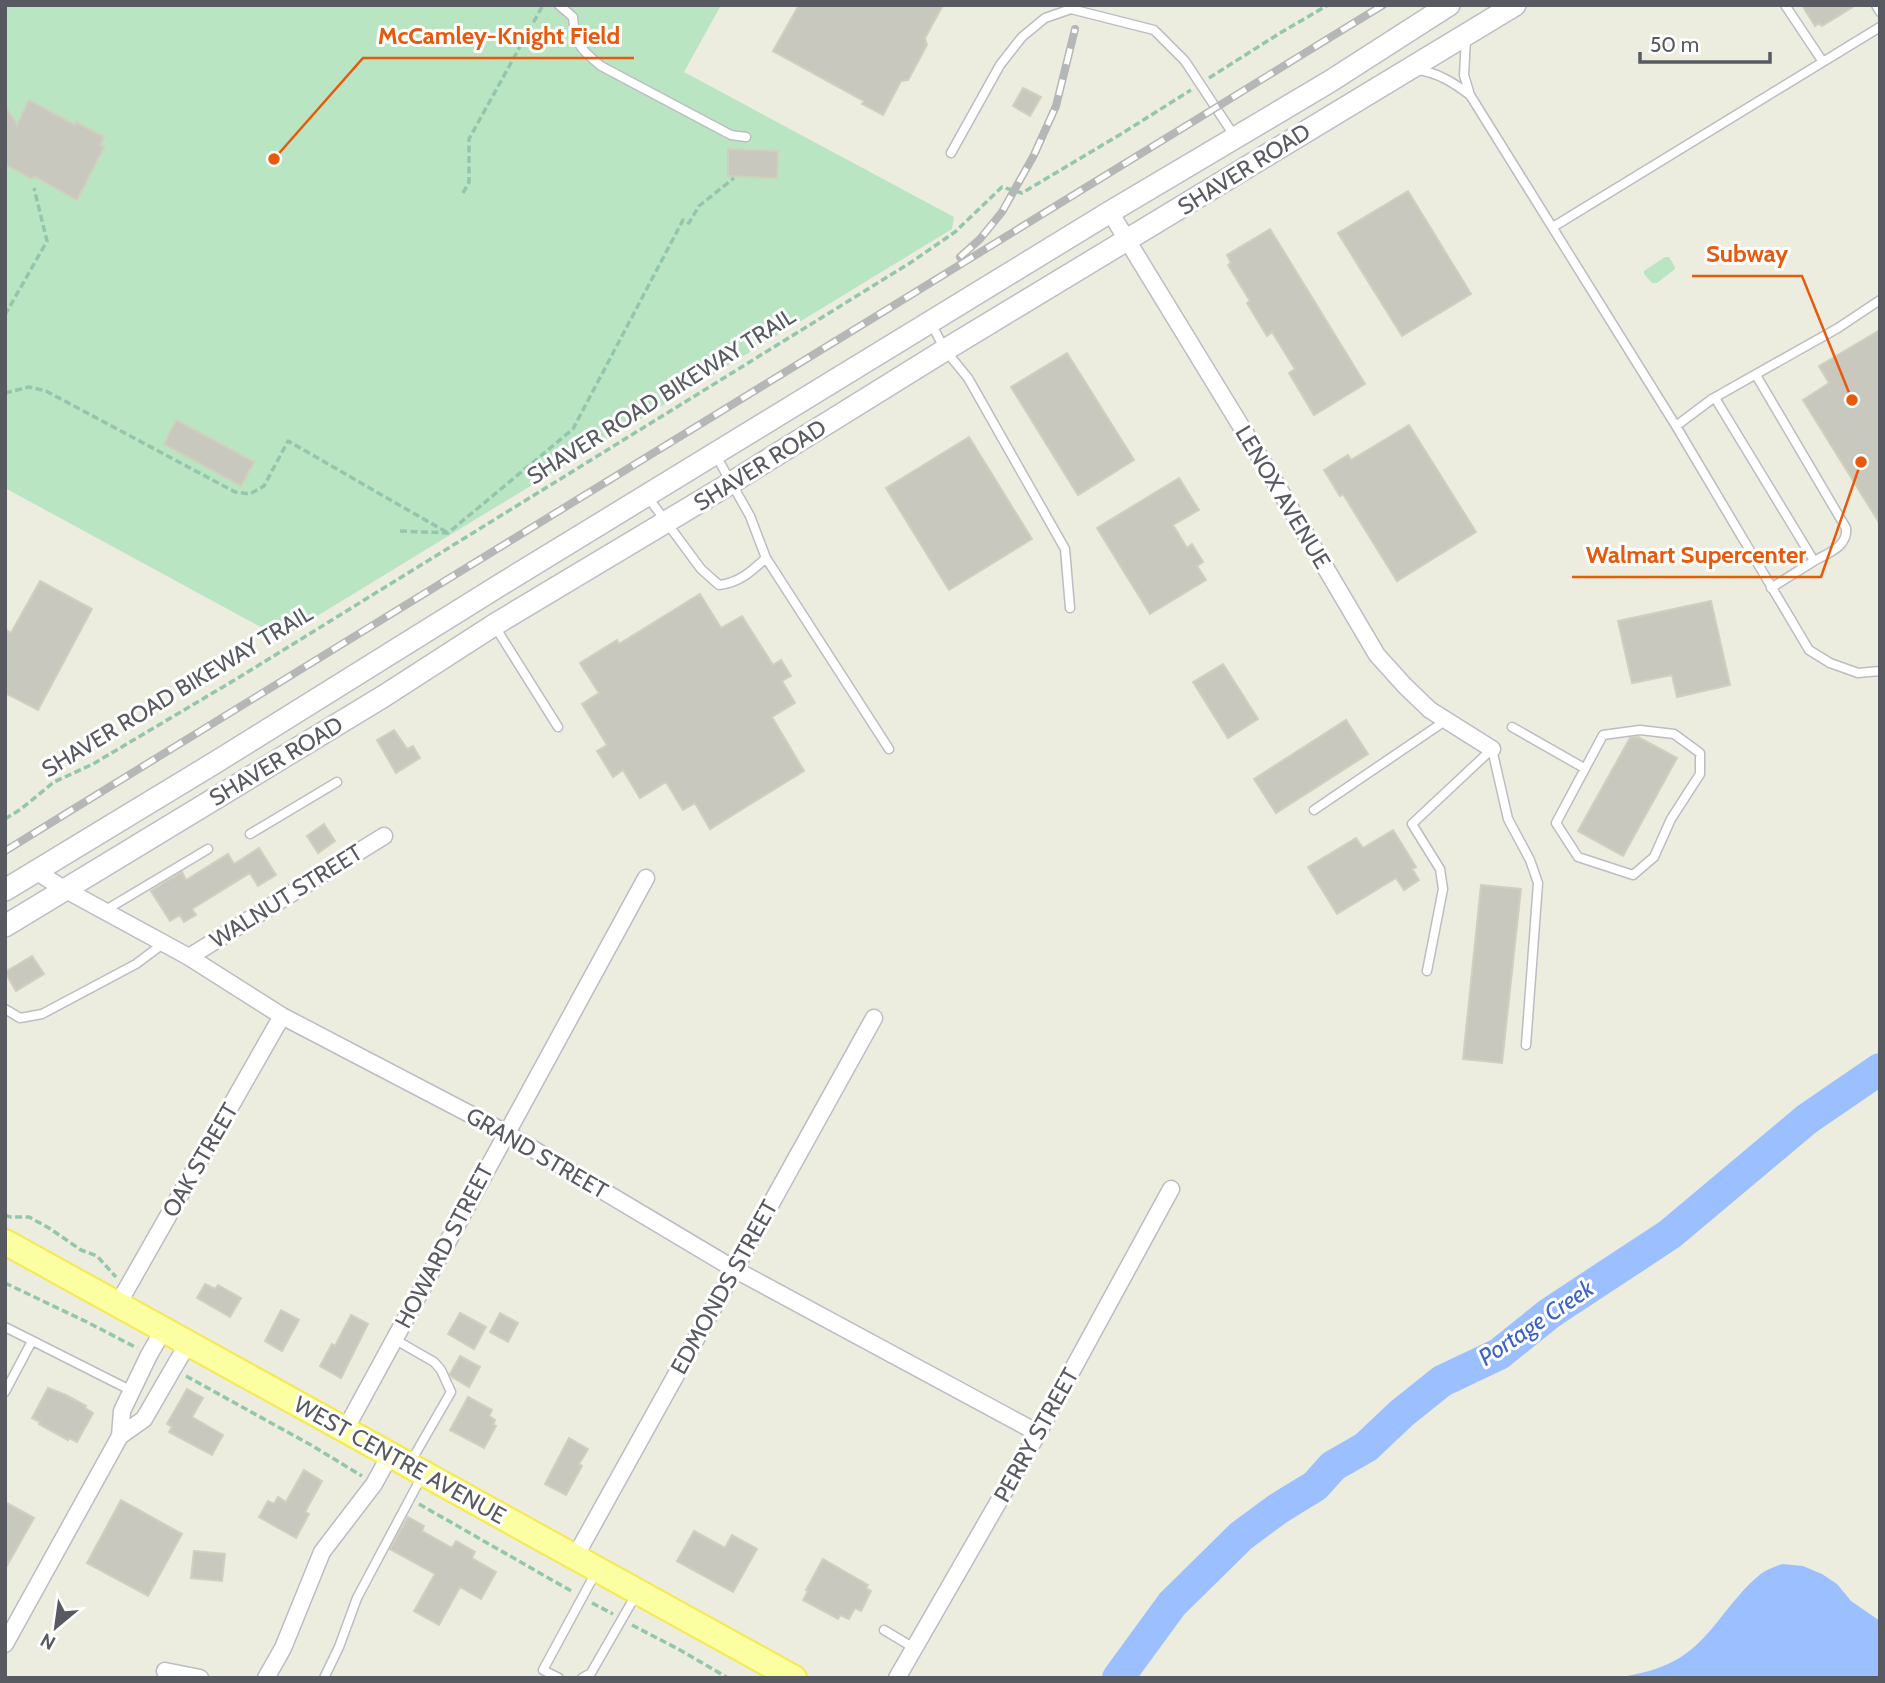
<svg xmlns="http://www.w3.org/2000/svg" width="1885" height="1683" font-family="Cabin,sans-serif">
<rect width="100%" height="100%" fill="#ececdf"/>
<!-- green -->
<path fill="#bae5c3" d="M 5,5 L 721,5 L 684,72 L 954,217 L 952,229 L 281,638 L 5,488 Z
M 1665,257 L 1669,257 L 1675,267 L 1675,269 L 1657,283 L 1652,283 L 1644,274 L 1644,271 Z"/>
<!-- water -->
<path fill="#9cc0ff" d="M 1782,1564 L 1803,1566 L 1822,1574 L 1837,1584 L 1851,1601 L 1880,1621 L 1880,1678 L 1605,1678 C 1612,1676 1620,1677 1627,1676 C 1643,1673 1659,1669 1674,1661 C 1711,1642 1729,1598 1762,1573 C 1768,1569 1775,1567 1782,1564 Z"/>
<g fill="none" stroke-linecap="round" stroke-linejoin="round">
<!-- river -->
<path stroke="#9cc0ff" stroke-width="32" d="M 1118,1678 L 1172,1604 L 1241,1536 L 1279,1508 L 1315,1486 L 1333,1466 L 1366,1447 L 1402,1413 L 1442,1381 L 1499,1354 L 1550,1313 L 1670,1234 L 1807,1119 L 1880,1069"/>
</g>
<!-- building -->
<path fill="#c9c8be" stroke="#d1cfbd" stroke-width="2" d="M 799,5 L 943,5 L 925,38 L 927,45 L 908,80 L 901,81 L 883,115 L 862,104 L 864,101 L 773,51 Z
M 1802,5 L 1856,5 L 1822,26 L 1819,23 L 1815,26 Z
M 1023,88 L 1041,97 L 1030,116 L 1013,106 Z
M 29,100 L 75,125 L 76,122 L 104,137 L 100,145 L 104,147 L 77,200 L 34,176 L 32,179 L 5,164 L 5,105 L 17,125 Z
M 728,149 L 778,151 L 777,178 L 728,176 Z
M 1408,191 L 1471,294 L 1402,336 L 1338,233 Z
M 1270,229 L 1365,384 L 1314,415 L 1289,373 L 1295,369 L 1272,332 L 1267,336 L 1247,303 L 1250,301 L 1228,265 L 1231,263 L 1227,255 Z
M 1880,330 L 1880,524 L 1803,400 L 1829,383 L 1819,366 Z
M 1067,353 L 1134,460 L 1078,495 L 1011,387 Z
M 176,420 L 254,462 L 241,486 L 164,444 Z
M 1409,425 L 1476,532 L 1397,581 L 1343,494 L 1340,496 L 1324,470 L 1348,455 L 1351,460 Z
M 969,437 L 1032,539 L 949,590 L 886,488 Z
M 1179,478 L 1199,510 L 1173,525 L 1187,548 L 1192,544 L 1203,562 L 1197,566 L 1206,580 L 1150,614 L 1097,528 Z
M 40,581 L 92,609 L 38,710 L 5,693 L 5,629 L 11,633 Z
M 700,594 L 721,628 L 742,616 L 773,665 L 781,660 L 791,676 L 782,681 L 795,703 L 772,717 L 804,771 L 710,829 L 695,803 L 683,810 L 666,782 L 640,798 L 623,770 L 613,777 L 597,751 L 607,745 L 582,704 L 599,693 L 580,663 L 617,640 L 619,644 Z
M 1711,601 L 1730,685 L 1677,697 L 1672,675 L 1632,683 L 1618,621 Z
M 1223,664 L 1258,719 L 1228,738 L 1193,682 Z
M 1346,720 L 1368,754 L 1276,813 L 1254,779 Z
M 394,730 L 407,749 L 413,746 L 420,758 L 396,773 L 377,740 Z
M 1638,737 L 1677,758 L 1623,856 L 1578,831 L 1630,738 Z
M 324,824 L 335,841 L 318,853 L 307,836 Z
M 1393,830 L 1416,867 L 1412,869 L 1419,880 L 1404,890 L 1396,878 L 1337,914 L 1308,867 L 1356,838 L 1363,848 Z
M 259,848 L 276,875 L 258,886 L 250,873 L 192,909 L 196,915 L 184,922 L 180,915 L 170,921 L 151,891 L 182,872 L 186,880 L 228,854 L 234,864 Z
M 1481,885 L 1521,889 L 1502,1063 L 1463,1059 Z
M 32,956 L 44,974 L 16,991 L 5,972 Z
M 205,1284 L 215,1289 L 218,1285 L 241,1298 L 230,1317 L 197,1298 Z
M 281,1310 L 299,1320 L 282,1351 L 265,1341 Z
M 460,1313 L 486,1327 L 474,1349 L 448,1334 Z
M 500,1313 L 518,1323 L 508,1342 L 490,1332 Z
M 351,1315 L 368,1324 L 341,1378 L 320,1366 L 332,1344 L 335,1346 Z
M 460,1356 L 480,1367 L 469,1387 L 452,1377 L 450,1374 Z
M 48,1388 L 66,1395 L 86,1406 L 85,1408 L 93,1413 L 77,1442 L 69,1438 L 68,1440 L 39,1424 L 40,1422 L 32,1418 Z
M 187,1389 L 203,1398 L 192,1417 L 223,1435 L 212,1455 L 169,1432 L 172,1427 L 167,1424 Z
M 468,1397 L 492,1410 L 489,1416 L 495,1420 L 493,1425 L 496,1426 L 484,1448 L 450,1430 Z
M 569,1438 L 588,1449 L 579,1464 L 582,1466 L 566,1495 L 545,1484 Z
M 304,1470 L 322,1481 L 305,1512 L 309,1514 L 296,1538 L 259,1517 L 268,1501 L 274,1504 L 278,1497 L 286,1502 Z
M 121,1500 L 182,1534 L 148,1596 L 87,1563 Z
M 5,1502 L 34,1518 L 5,1569 Z
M 408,1517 L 424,1526 L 422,1531 L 452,1548 L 456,1541 L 475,1552 L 472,1558 L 496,1572 L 481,1599 L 460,1587 L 439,1625 L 414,1611 L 435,1574 L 390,1549 Z
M 694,1531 L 725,1548 L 732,1535 L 757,1549 L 733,1592 L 677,1561 Z
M 194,1551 L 225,1554 L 222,1581 L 191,1578 Z
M 823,1559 L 868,1585 L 866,1588 L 871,1591 L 861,1611 L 855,1608 L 849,1619 L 840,1615 L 838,1619 L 803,1600 L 808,1591 L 806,1590 Z"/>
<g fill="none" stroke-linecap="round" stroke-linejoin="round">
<!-- lane casing -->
<g stroke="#bcbdc4" stroke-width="11">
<path id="lane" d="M 559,5 L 573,17 C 575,44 580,49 601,66 L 731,135 L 746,137
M 1785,5 L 1823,62
M 1876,5 L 1880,12
M 1466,38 L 1464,75 L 1470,95 L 1676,426 L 1809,650 L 1830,663 L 1858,673 L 1880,671
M 1417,70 C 1437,72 1454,83 1470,95
M 951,153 L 1000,65 L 1022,37 L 1045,18 L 1071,9 L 1154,30 L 1185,61 L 1235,137
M 1553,227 L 1880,27
M 932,325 L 945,350 L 968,378 L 1065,549 L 1070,608
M 1756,375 L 1846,528 C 1848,547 1828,553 1814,561
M 1715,398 L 1814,561 L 1771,588
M 1676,426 L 1712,399 L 1838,328 L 1880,300
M 647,496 L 701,569 L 719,585 C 739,583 752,571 766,558 L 750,516 L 715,454
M 766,558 L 889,749
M 494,625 L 558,727
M 1512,727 L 1584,768
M 1640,730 L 1674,734 L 1700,753 L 1700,774 L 1671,819 L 1654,857 L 1633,875 L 1578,857 L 1556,823 L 1603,735 Z
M 1492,749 L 1508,819 L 1530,860 L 1538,883 L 1526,1045
M 1314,810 L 1445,721
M 250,834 L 337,782
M 104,911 L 208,849
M 1427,971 L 1443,889 L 1440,869 L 1412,824 L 1492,749
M 5,1009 L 20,1018 L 42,1014 L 136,964 L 164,943
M 5,1327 L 132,1391
M 394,1339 L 434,1362 L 441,1370 L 451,1392 L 410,1463
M 5,1392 L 32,1341
M 884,1630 L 914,1648
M 324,1678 L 339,1647 L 357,1598 L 422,1476
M 559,1678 L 543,1670 L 596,1572
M 582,1678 L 591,1673 L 637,1593"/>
</g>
<!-- street casing -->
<g stroke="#bcbdc4" stroke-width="19">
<path id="street" d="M 1110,212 L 1269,472 L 1377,655 L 1405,686 L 1430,710 L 1492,749
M 37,872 L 64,889 L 189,957 L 282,1016 L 506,1133 L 734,1269 L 1038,1433
M 189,957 L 384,836
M 118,1304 L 282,1016
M 345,1430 L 646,878
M 120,1436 L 122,1411 L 149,1355 L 164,1329
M 575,1557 L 874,1018
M 5,1644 L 120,1436 L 144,1419 L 188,1343
M 165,1671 L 200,1678
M 266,1678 L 283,1648 L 322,1552 L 374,1484 L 390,1455
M 897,1678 L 1038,1433 L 1171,1189"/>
</g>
<!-- secondary casing -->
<g stroke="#bcbec6" stroke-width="24">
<path id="secondary" d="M 5,890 L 216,762 L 505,582 L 1110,212 L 1329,82 L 1449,5
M 5,926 L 384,696 L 494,625 L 731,483 L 945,350 L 1515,5"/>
</g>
<!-- primary casing -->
<g stroke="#f6e94f" stroke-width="28">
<path id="primary" d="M 5,1242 L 794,1678"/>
</g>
<!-- path -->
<path stroke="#93c6ac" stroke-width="3.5" stroke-dasharray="7 3.5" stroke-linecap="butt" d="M 1209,78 L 1280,33 L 1328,5
M 463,193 L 469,182 L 469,139 L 543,5
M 5,315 L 47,241 L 34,188
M 5,393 L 29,387 L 46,391 L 235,492 L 250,494 L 264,486 L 288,441 L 448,533
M 400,531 L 448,533 L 573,429 L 683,220 L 689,223 L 699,206 L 734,178
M 5,819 L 21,809 L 54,782 L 93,764 L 238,678 L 910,263 L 955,232 L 1002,187 L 1022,193 L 1121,134 L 1191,90
M 5,1215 L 10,1217 L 29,1217 L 49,1228 L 81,1250 L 97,1256 L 116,1277
M 5,1283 L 87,1322 L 137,1348
M 186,1376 L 311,1445 L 362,1476
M 419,1504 L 573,1592
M 592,1603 L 613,1614
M 632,1625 L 680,1650 L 728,1678"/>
<!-- lane -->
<use href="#lane" stroke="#fff" stroke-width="8"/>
<!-- street -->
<use href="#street" stroke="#fff" stroke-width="16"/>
<!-- secondary -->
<use href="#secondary" stroke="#fff" stroke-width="21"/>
<!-- primary -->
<use href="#primary" stroke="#fbffa1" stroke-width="24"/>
<!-- rail casing -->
<g stroke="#b5b6b6" stroke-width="8">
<path id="rail" d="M 960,257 L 980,239 L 1002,212 L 1034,155 L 1056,106 L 1075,29
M 5,851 L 1383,5"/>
</g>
<!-- rail -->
<use href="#rail" stroke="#fff" stroke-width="5" stroke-dasharray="16" stroke-linecap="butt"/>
</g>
<g text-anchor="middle" stroke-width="6" stroke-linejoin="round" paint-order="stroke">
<!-- street labels -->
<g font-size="23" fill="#585a61" stroke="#fff">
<text transform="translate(1244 169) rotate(-32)" y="8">SHAVER ROAD</text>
<text transform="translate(661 396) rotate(-32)" y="8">SHAVER ROAD BIKEWAY TRAIL</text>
<text transform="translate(760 465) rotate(-32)" y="8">SHAVER ROAD</text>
<text transform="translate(1283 497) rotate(59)" y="8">LENOX AVENUE</text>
<text transform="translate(177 691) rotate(-31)" y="8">SHAVER ROAD BIKEWAY TRAIL</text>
<text transform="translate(276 761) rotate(-31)" y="8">SHAVER ROAD</text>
<text transform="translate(286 896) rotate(-32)" y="8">WALNUT STREET</text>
<text transform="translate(537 1153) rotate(30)" y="8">GRAND STREET</text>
<text transform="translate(200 1160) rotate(-60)" y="8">OAK STREET</text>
<text transform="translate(444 1246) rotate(-62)" y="8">HOWARD STREET</text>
<text transform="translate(724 1287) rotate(-61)" y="8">EDMONDS STREET</text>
<text transform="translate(1036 1435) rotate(-61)" y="8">PERRY STREET</text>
<text transform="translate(400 1460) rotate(29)" y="8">WEST CENTRE AVENUE</text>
</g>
<!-- water labels -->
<g font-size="24" font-style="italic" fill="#3c62c6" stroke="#fff">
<text transform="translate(1536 1323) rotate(-34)" y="8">Portage Creek</text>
</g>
</g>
<!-- callouts -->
<path fill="none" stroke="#e8590c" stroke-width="2.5" d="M274 159L363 58H634M1852 400L1802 276H1692M1861 462L1821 577H1572"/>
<g fill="#e8590c" stroke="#fff" stroke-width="2.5">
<circle cx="274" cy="159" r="7"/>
<circle cx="1852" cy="400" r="7"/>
<circle cx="1861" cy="462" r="7"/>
</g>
<g font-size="24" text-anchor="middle" font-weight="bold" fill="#e8590c" stroke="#fff" stroke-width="6" stroke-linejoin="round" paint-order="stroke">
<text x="499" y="44">McCamley-Knight Field</text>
<text x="1747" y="262">Subway</text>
<text x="1696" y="563">Walmart Supercenter</text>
</g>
<!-- border -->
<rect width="1885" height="1683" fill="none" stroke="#585a61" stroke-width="14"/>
<!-- north arrow -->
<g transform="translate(56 1627) rotate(209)" stroke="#ffffff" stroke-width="5" paint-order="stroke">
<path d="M0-5L12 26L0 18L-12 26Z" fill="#585a61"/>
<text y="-10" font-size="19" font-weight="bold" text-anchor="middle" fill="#585a61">N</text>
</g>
<!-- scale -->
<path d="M1640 52v10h130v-10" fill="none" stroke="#585a61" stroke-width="3.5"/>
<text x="1650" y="52" font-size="21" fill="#585a61" stroke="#ffffff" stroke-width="5" paint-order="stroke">50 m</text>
</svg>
